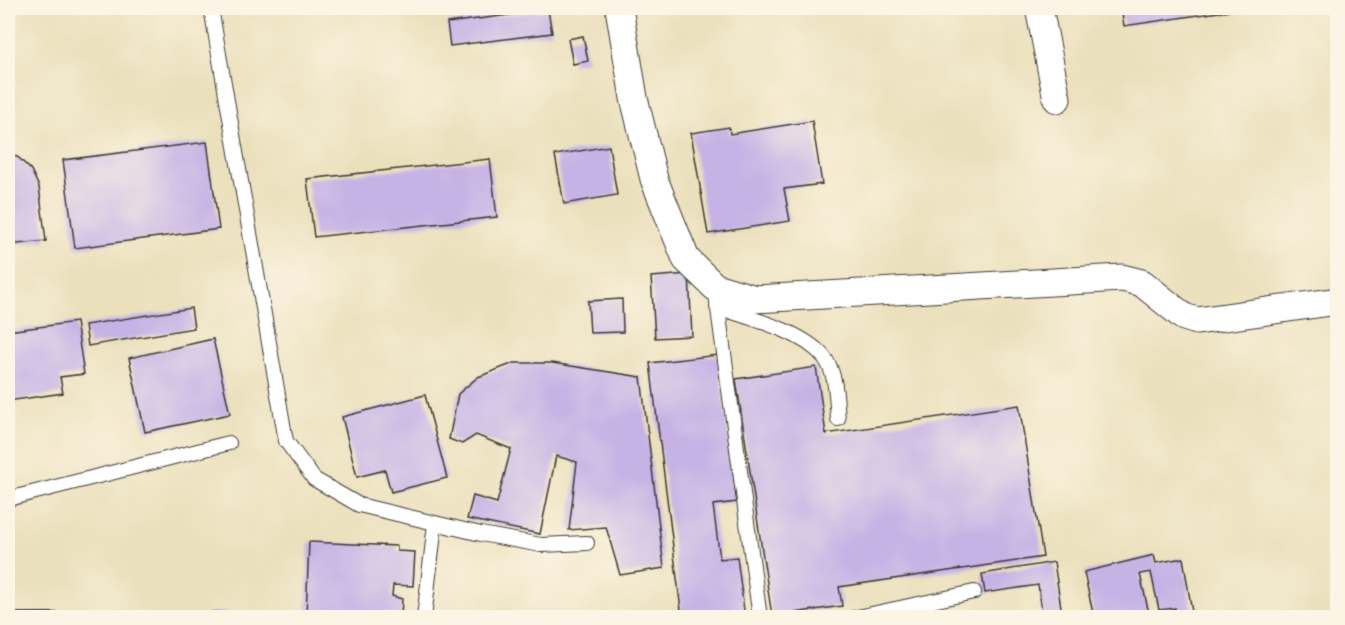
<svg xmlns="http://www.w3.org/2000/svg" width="1345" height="625" font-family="'Patrick Hand',sans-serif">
<rect width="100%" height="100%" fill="#fcf5e5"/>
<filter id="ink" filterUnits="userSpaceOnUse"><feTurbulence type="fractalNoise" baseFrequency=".0167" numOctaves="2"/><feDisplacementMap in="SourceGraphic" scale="12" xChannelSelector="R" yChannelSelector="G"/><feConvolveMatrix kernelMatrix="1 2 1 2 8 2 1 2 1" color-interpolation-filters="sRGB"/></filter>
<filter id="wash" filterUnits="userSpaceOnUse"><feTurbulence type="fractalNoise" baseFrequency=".008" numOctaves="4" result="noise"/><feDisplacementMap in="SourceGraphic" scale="24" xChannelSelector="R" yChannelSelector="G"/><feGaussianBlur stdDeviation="1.35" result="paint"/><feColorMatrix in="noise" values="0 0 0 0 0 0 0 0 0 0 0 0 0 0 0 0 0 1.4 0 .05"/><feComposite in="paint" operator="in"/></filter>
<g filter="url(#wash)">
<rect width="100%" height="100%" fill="#ebe0bc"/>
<g id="blocks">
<!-- building -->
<path fill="#c6b3e5" d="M 1121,8 L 1239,8 L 1239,9 L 1124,26 Z
M 548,10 L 552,33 L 450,46 L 447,23 Z
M 583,36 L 588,61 L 573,64 L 568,39 Z
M 812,121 L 822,184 L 784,189 L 790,221 L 708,234 L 691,133 L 729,127 L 730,134 Z
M 207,142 L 219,229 L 75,248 L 63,160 Z
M 609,146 L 617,195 L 564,204 L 555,155 Z
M 8,152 L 19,158 L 31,170 L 39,187 L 46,241 L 8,245 Z
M 490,159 L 497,217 L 314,237 L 307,179 Z
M 689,274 L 692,336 L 655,338 L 651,277 Z
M 622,299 L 623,332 L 590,333 L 588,301 Z
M 191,308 L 194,328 L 88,346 L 85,325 Z
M 76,322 L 84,374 L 60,377 L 63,393 L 8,401 L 8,331 Z
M 213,339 L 230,414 L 145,432 L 129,358 Z
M 718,355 L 737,502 L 713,505 L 720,559 L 737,557 L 745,618 L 682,618 L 650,363 Z
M 514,363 L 552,363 L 641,377 L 664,568 L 620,575 L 606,527 L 569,530 L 577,462 L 556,456 L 540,534 L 467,519 L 473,496 L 497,503 L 511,449 L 476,435 L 462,444 L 449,439 L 458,394 L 478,377 Z
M 816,367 L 826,434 L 1019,405 L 1043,557 L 839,587 L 842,606 L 772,616 L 736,379 Z
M 425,395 L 447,478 L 391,492 L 385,470 L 357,477 L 342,417 Z
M 309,542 L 397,546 L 397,551 L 415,552 L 413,586 L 393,585 L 392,596 L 402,599 L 401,618 L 306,616 Z
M 1154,555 L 1156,563 L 1183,558 L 1193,618 L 1177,618 L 1175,608 L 1159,610 L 1151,572 L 1140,574 L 1150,618 L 1134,618 L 1133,614 L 1119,618 L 1094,618 L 1084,572 Z
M 1054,562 L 1062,614 L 1043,617 L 1038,585 L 985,593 L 982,574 Z
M 123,612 L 123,618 L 8,618 L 8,613 Z
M 211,612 L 302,616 L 302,618 L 211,618 Z"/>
</g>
</g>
<g filter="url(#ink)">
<use href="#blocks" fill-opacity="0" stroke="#3b3934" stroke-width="1.5"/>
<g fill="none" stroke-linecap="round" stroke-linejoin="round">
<!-- service casing -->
<g stroke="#3b3934" stroke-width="16">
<path id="service" d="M 211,8 L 286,441 L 314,479 L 359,505 L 481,534 L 541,545 L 587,543
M 715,287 L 760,618
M 717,307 C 749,318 800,330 823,356 C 837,372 836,399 838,419
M 8,499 L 229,443
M 424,618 L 435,524
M 853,618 L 974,592"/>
</g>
<!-- minor casing -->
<g stroke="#3b3934" stroke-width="29">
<path id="minor" d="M 619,8 L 634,98 L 654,179 L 686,259 L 715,287 L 755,299 L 1122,278 L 1142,283 L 1184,317 L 1197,321 L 1338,301
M 1039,8 L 1057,99"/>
</g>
<!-- service -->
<use href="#service" stroke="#fff" stroke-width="14"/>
<!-- minor -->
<use href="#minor" stroke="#fff" stroke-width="27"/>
</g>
</g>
<!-- margin -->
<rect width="1345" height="625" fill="none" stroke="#fcf5e5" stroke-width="30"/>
</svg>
